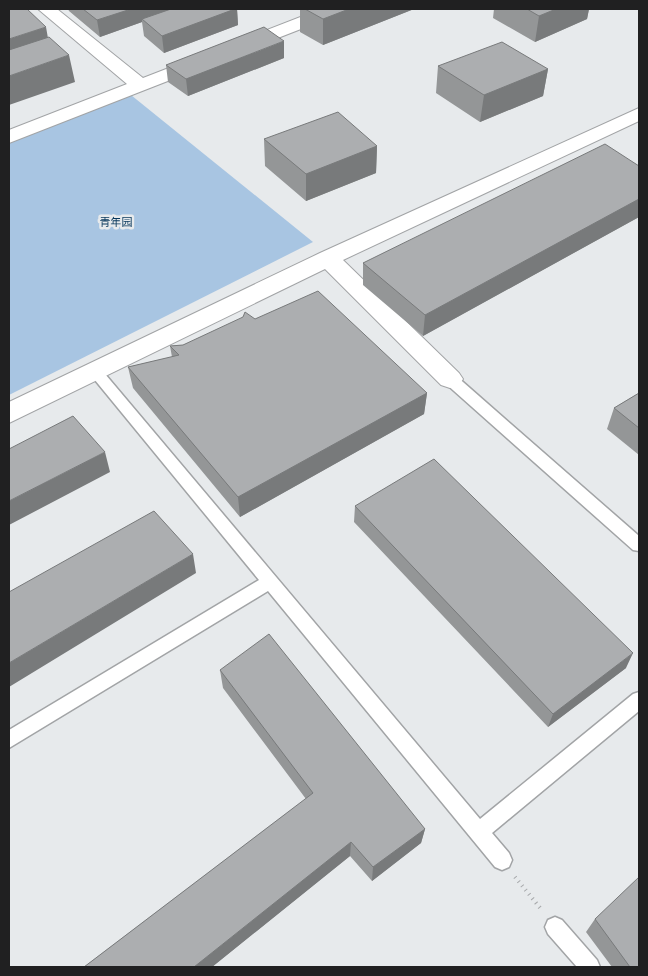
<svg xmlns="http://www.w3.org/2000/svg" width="648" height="976" font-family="'Asap Condensed','Noto Sans SC',sans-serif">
<rect width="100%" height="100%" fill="#e7eaec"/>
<!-- green -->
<path fill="#a8c5e2" d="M 126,91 L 313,242 L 9,395 L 9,137 Z"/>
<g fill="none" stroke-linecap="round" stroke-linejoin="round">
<!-- service casing -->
<g stroke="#a2a4a6" stroke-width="3">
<path id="service" d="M 95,366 L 100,368 L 480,819 L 633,694 L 639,692 L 639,711 L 492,833 L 509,853 L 512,860 L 509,867 L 502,870 L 495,867 L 268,591 L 9,748 L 9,730 L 259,580 L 90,374 L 88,371 Z
M 450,374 L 455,375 L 639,536 L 639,551 L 633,550 L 445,383 L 443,379 L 445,375 Z
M 555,917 L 562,920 L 597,960 L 600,967 L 577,967 L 548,934 L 545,927 L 548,920 Z"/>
</g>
<!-- minor casing -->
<g stroke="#a2a4a6" stroke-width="2">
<path id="minor" d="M 38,9 L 57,9 L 143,78 L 321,9 L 345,9 L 342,13 L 9,143 L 9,130 L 127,84 Z
M 639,108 L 639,121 L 343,260 L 459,373 L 463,379 L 459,385 L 450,388 L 441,385 L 325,269 L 9,423 L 9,402 L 320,253 Z"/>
</g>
<!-- path -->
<path stroke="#a8aaac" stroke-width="4" stroke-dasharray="1 4.5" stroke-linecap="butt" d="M 515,877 L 541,909"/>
<!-- service -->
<use href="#service" fill="#fff" fill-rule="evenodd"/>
<!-- minor -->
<use href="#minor" fill="#fff" fill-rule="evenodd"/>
</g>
<!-- wall -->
<path fill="#949697" d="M 68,9 L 237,9 L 238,25 L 164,53 L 144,36 L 142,22 L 100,37 L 69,11 Z
M 300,9 L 414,9 L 323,45 L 300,32 Z
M 494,9 L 589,9 L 587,19 L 535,42 L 493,18 Z
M 284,58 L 188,96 L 168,82 L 166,65 Z
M 438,66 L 548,69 L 543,96 L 480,122 L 436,93 Z
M 264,139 L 377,146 L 376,173 L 306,201 L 265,166 Z
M 639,166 L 639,217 L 423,336 L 363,285 L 363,263 Z
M 255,319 L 427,393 L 424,414 L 240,517 L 133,388 L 128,367 L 172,357 L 170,346 L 183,345 Z
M 639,393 L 639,455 L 607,429 L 614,408 Z
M 355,506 L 626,668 L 548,727 L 354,522 Z
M 220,670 L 425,829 L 421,843 L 372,881 L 350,856 L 212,967 L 84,967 L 306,799 L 223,688 Z
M 595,919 L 639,967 L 612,967 L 586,932 Z"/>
<!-- shaded-wall -->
<path fill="#787a7b" d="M 131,9 L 181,9 L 142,19 L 142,22 L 100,37 L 97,20 Z
M 235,9 L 237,9 L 238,25 L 164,53 L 162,36 Z
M 349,9 L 414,9 L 323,45 L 323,19 Z
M 556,9 L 589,9 L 587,19 L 535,42 L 539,16 Z
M 46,27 L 49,44 L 9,57 L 9,39 Z
M 284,41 L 284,58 L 188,96 L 186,79 Z
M 69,55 L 75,82 L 9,105 L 9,76 Z
M 548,69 L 543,96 L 480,122 L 484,95 Z
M 377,146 L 376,173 L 306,201 L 306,174 Z
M 639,199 L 639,217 L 423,336 L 425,315 Z
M 427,393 L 424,414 L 240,517 L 238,497 Z
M 105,452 L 110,472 L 9,525 L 9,501 Z
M 193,554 L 196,573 L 9,687 L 9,663 Z
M 633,653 L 626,668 L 548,727 L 553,714 Z
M 425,829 L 421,843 L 372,881 L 373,867 Z
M 351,842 L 350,856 L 212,967 L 194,967 Z"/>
<!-- building -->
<path fill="#acaeb0" stroke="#787a7b" d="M 9,9 L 27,9 L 46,27 L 9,39 Z
M 83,9 L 131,9 L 97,20 Z
M 171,9 L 235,9 L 162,36 L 142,19 Z
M 305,9 L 349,9 L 323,19 Z
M 527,9 L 556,9 L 539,16 Z
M 264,27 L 284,41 L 186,79 L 166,65 Z
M 49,37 L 69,55 L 9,76 L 9,50 Z
M 502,42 L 548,69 L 484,95 L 438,66 Z
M 338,112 L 377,146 L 306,174 L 264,139 Z
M 605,144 L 639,166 L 639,199 L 425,315 L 363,263 Z
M 318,291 L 427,393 L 238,497 L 128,367 L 179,355 L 170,346 L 183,345 L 243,317 L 245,312 L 255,319 Z
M 639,393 L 639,428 L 614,408 Z
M 73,416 L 105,452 L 9,501 L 9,449 Z
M 434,459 L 633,653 L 553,714 L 355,506 Z
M 154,511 L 193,554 L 9,663 L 9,592 Z
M 269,634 L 425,829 L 373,867 L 351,842 L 194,967 L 84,967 L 313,793 L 220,670 Z
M 639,877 L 639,967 L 630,967 L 595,919 Z"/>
<g text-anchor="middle" stroke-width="5" stroke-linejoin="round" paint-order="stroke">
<!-- far-park labels -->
<g font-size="11" fill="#06365b" stroke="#e7eaec">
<text x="116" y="226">青年园</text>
</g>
</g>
<!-- border -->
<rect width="648" height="976" fill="none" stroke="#202021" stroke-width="20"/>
</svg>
